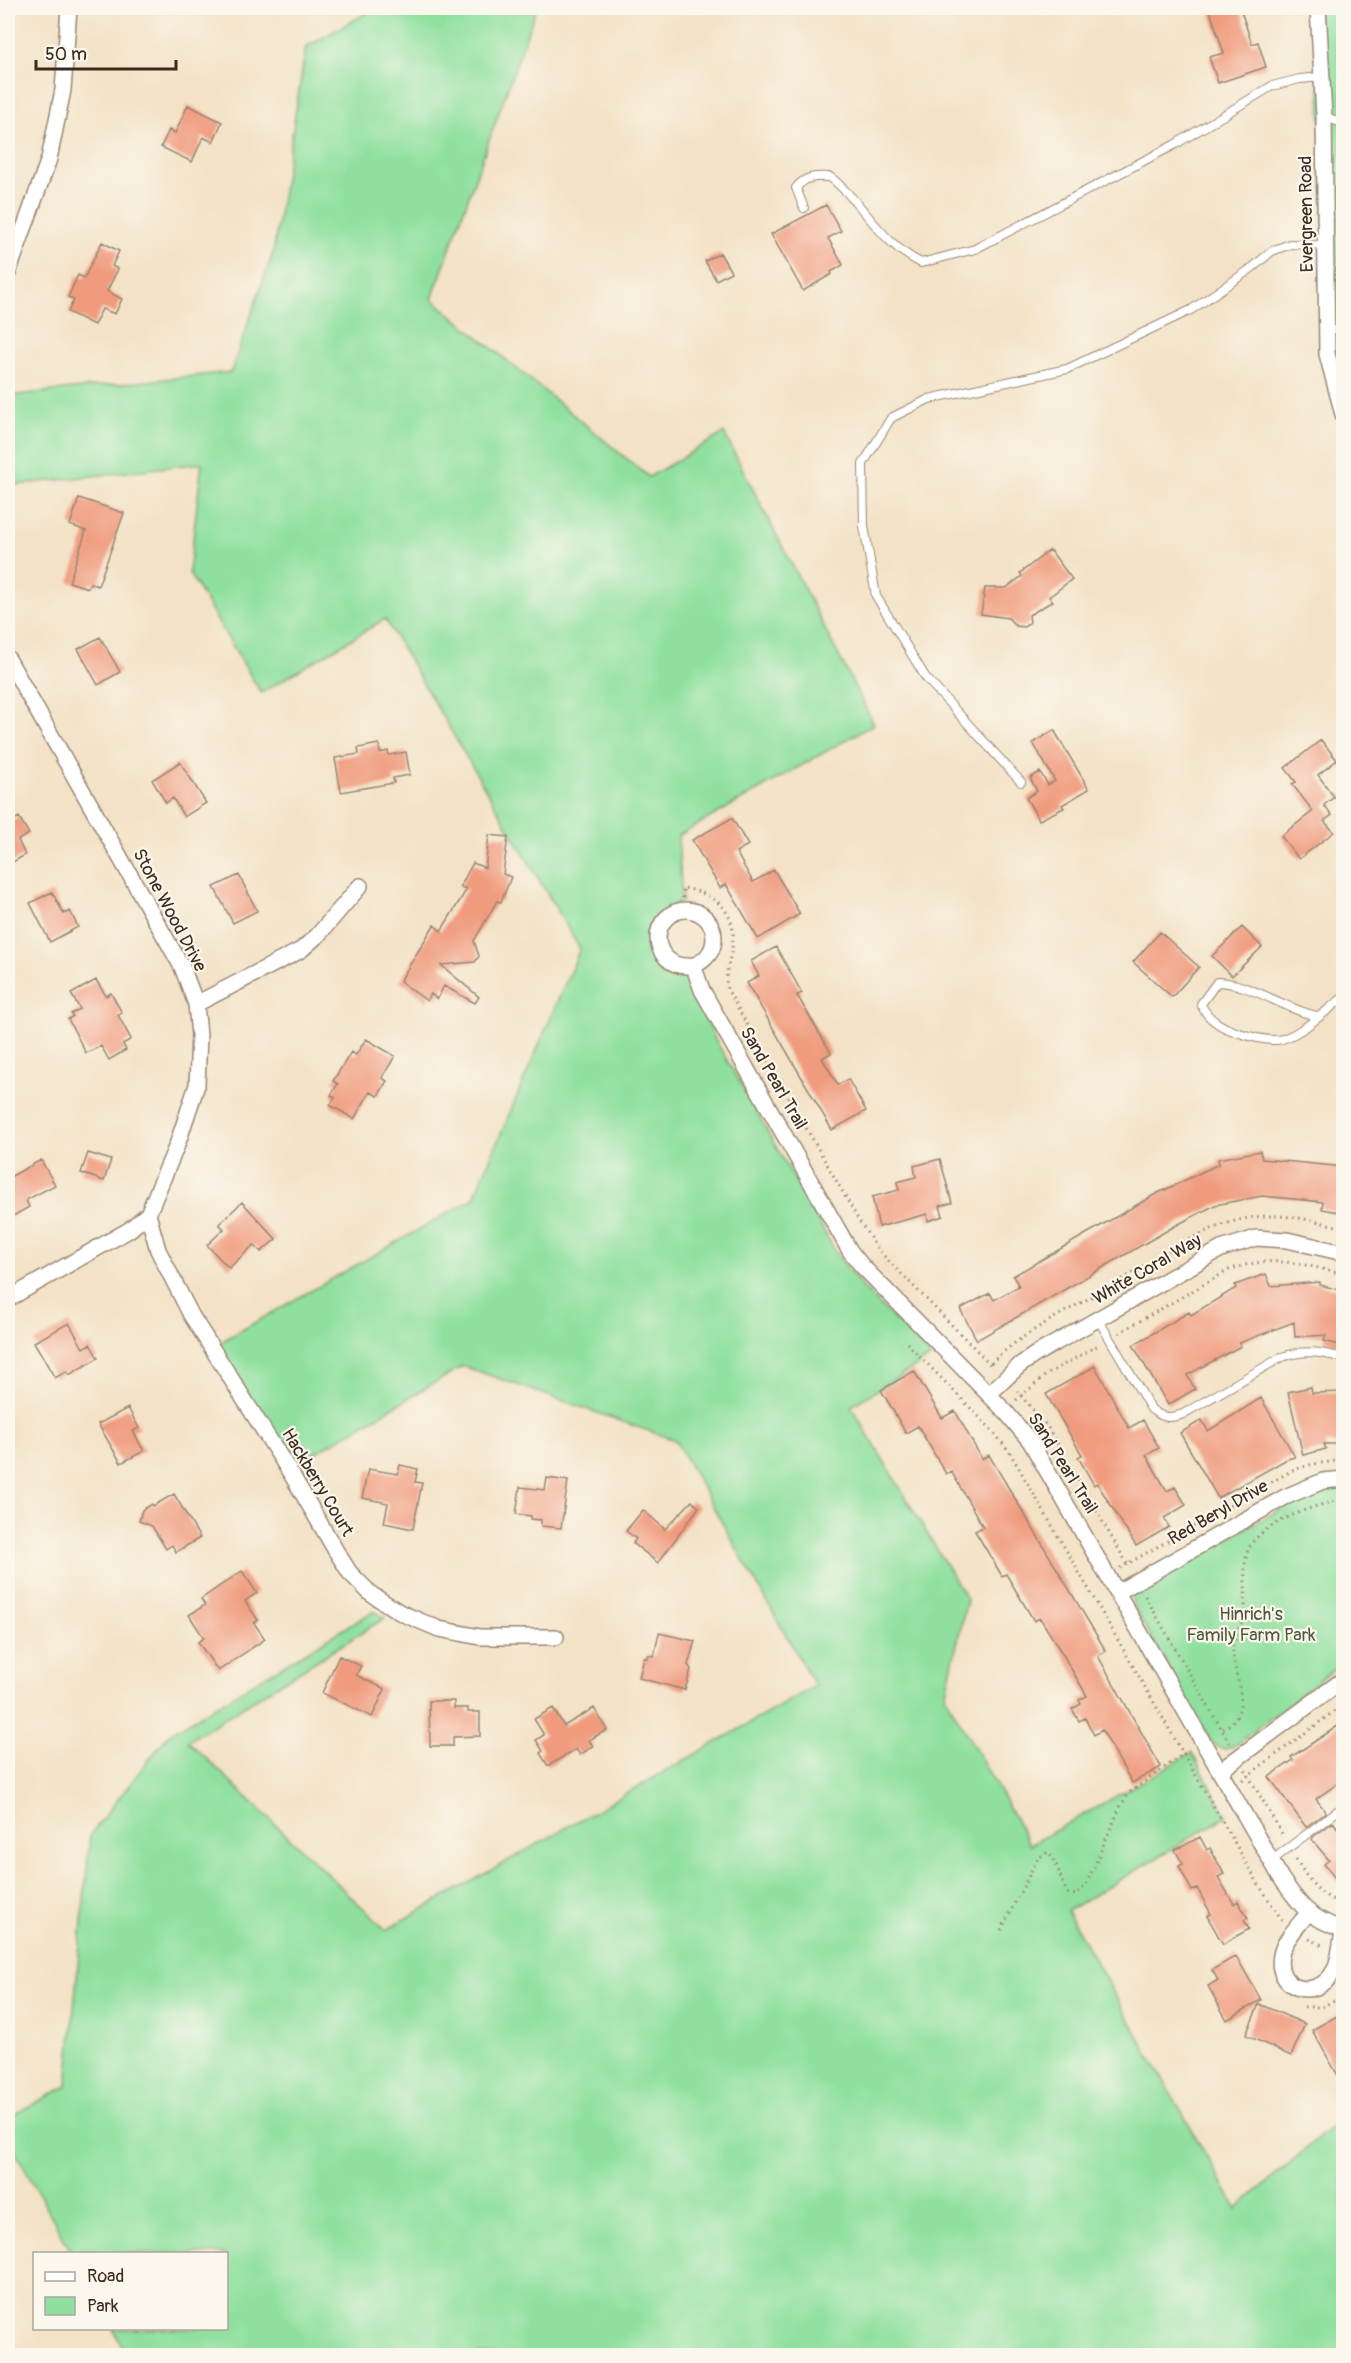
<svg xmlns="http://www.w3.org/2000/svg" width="1351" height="2363" font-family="Pangolin,sans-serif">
<rect width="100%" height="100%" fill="#fbf7ec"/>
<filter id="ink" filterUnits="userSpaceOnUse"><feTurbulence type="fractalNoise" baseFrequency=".0167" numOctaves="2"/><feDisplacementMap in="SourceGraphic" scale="12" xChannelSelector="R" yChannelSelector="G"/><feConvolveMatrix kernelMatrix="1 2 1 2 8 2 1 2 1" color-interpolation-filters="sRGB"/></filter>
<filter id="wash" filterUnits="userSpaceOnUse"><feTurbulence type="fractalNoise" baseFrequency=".008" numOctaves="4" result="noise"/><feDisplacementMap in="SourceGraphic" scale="24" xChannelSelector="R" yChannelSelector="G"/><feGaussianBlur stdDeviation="1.35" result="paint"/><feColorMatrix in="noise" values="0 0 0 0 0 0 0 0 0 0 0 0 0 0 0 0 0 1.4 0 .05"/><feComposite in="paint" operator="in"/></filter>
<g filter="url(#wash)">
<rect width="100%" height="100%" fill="#f3e2c6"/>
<!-- green -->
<path fill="#8fe09f" stroke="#65855e" stroke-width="1.5" d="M 376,8 L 538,8 L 536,9 L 432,299 L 649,477 L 724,433 L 874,724 L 678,836 L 682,902 C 675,904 667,907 661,912 C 646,924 644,949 658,963 C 666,971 678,970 687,977 L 715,1039 L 838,1256 L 864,1289 L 931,1357 L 851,1406 L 967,1600 L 945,1696 L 1030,1845 L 1192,1753 L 1227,1816 L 1067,1911 L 1237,2209 L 1343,2117 L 1343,2355 L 127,2355 L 113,2329 L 226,2328 L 226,2254 L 72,2253 L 11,2144 L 8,2146 L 8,2118 L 67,2086 L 90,1835 L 169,1734 L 374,1611 L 385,1618 L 188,1741 L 386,1930 L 815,1686 L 675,1440 L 463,1366 L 293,1466 L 217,1344 L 473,1199 L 580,949 L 385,619 L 261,693 L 189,573 L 202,463 L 8,486 L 8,396 L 231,372 L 273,253 L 306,47 Z
M 1318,8 L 1343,8 L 1343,418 L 1327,354 Z
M 1343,1489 L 1343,1662 L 1237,1744 C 1226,1750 1222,1752 1212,1743 L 1134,1607 C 1132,1600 1131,1597 1135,1590 L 1293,1502 L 1320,1491 Z"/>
<g id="blocks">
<!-- building -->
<path fill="#f09b7e" d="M 1209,8 L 1240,8 L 1252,44 L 1258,42 L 1266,67 L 1218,83 L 1209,57 L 1224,53 Z
M 188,105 L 222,122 L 213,142 L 203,137 L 192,162 L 161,147 L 169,130 L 175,133 Z
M 826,205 L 841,231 L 828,238 L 843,265 L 831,272 L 832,274 L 803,291 L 771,234 Z
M 102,242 L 119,251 L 112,266 L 118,269 L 107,291 L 122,299 L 115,314 L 102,309 L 94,325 L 68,312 L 74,300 L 68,297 L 78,275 L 84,278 Z
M 720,253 L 731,272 L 716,280 L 705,261 Z
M 79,498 L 124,513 L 98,586 L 90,583 L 88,588 L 69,582 L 86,531 L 70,525 Z
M 1050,550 L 1072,579 L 1049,597 L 1053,601 L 1029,615 L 1030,622 L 1024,627 L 1016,626 L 1008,618 L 981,614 L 985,588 L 1006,588 L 1022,576 L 1020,573 Z
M 100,637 L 120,672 L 98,685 L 78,649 Z
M 1054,730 L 1089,789 L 1062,805 L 1064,808 L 1039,820 L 1026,798 L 1037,791 L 1030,778 L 1040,772 L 1048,785 L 1055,781 L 1033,743 Z
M 1321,740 L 1337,760 L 1318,775 L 1334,797 L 1324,805 L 1332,815 L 1324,821 L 1334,832 L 1299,859 L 1281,836 L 1313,811 L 1292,784 L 1296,782 L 1285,768 Z
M 379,744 L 380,753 L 388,751 L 389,755 L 406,752 L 410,775 L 393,778 L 394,783 L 341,792 L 335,758 L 359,754 L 358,748 Z
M 180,762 L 206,803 L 184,817 L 173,798 L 166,803 L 152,780 Z
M 19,817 L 29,834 L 18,840 L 25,855 L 8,865 L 8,821 L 9,823 Z
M 732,818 L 748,845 L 736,852 L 753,882 L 774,870 L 800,914 L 758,939 L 726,884 L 720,888 L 692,840 Z
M 489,835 L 508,837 L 503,874 L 511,877 L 501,902 L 497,901 L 474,941 L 479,956 L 475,962 L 441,965 L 479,997 L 475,1003 L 444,986 L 437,999 L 431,994 L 427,1001 L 400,981 L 434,925 L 441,931 L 467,889 L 460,887 L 473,863 L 485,868 Z
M 239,875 L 257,911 L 233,923 L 214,887 Z
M 52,892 L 64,914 L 70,911 L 78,927 L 50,942 L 30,903 Z
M 1242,927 L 1262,947 L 1232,976 L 1212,956 Z
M 1160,932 L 1199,967 L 1172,997 L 1133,962 Z
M 776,947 L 802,993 L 797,995 L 831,1053 L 822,1058 L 838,1085 L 848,1079 L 866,1111 L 832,1130 L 747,983 L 759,976 L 751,961 Z
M 96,980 L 106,996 L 111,993 L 122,1013 L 118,1015 L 131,1039 L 123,1044 L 126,1050 L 109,1060 L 101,1046 L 86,1053 L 68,1019 L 73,1016 L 71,1014 L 80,1009 L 71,994 Z
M 366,1039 L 395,1056 L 382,1078 L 387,1081 L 378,1096 L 370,1092 L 354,1119 L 330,1105 L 335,1098 L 331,1095 L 338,1084 L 333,1081 L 351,1052 L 356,1055 Z
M 1260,1151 L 1262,1159 L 1344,1167 L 1344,1213 L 1322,1209 L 1323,1202 L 1262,1196 L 1215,1205 L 1175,1226 L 977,1340 L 960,1309 L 990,1293 L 994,1300 L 1019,1286 L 1013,1276 L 1156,1194 L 1219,1164 L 1218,1159 Z
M 88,1153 L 111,1160 L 104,1181 L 81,1173 Z
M 940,1159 L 952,1203 L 940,1206 L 943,1216 L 928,1221 L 927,1214 L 879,1227 L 872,1197 L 899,1190 L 897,1182 L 916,1177 L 914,1166 Z
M 41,1160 L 55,1185 L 26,1200 L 29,1207 L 8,1219 L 8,1178 Z
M 242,1202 L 276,1239 L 261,1252 L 254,1245 L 229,1268 L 207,1245 L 224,1229 L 219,1224 Z
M 1266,1274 L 1271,1286 L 1320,1282 L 1320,1285 L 1344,1291 L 1344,1346 L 1324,1341 L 1326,1335 L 1295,1337 L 1294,1322 L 1239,1343 L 1241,1346 L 1187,1375 L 1195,1389 L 1168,1405 L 1133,1345 L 1189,1312 L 1191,1315 L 1236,1288 L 1235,1285 Z
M 69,1323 L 83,1348 L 90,1344 L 98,1358 L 69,1375 L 67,1371 L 55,1378 L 34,1342 Z
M 1095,1366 L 1129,1428 L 1143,1420 L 1159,1448 L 1146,1455 L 1167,1491 L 1175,1487 L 1186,1505 L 1164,1518 L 1169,1527 L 1136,1546 L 1097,1483 L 1094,1485 L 1078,1457 L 1082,1455 L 1046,1394 Z
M 914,1371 L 942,1418 L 955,1411 L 982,1459 L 989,1455 L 1106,1651 L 1098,1656 L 1161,1767 L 1132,1783 L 1102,1730 L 1094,1735 L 1085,1718 L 1079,1721 L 1072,1709 L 1081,1704 L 1079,1700 L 1087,1696 L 1065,1658 L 1040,1618 L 1034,1621 L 1006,1574 L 1002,1576 L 975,1531 L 983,1527 L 951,1471 L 946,1474 L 918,1426 L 906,1433 L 881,1390 Z
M 1311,1387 L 1312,1393 L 1344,1392 L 1344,1444 L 1324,1444 L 1326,1449 L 1303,1455 L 1288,1392 Z
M 1261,1398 L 1295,1457 L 1287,1459 L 1218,1498 L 1180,1433 L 1202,1420 L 1208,1431 Z
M 128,1408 L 139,1428 L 133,1431 L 144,1451 L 121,1463 L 98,1424 Z
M 400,1465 L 418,1469 L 415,1482 L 422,1483 L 413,1529 L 384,1523 L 388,1503 L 362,1498 L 368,1469 L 398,1474 Z
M 547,1478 L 568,1481 L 561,1528 L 541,1526 L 541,1520 L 531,1519 L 531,1516 L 516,1514 L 520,1487 L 545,1490 Z
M 174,1494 L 200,1538 L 176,1552 L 172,1545 L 166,1549 L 152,1526 L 139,1521 L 142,1510 L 152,1504 L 153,1506 Z
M 692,1501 L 699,1507 L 658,1563 L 633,1543 L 636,1539 L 626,1531 L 643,1510 L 665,1529 Z
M 242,1571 L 257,1593 L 245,1601 L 258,1620 L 254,1623 L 265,1639 L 218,1671 L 198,1642 L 204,1638 L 189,1615 L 205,1605 L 201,1599 Z
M 659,1633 L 695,1641 L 688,1665 L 691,1669 L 685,1690 L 639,1678 L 644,1658 L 647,1658 L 648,1655 L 654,1656 Z
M 339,1656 L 361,1666 L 356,1675 L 385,1689 L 372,1717 L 322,1693 Z
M 429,1701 L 454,1701 L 454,1708 L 468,1708 L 468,1712 L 480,1712 L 480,1736 L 453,1737 L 453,1746 L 430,1746 Z
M 553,1708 L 564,1726 L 594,1708 L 607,1730 L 589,1740 L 593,1746 L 580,1755 L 576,1749 L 548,1766 L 540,1753 L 543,1751 L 536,1740 L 544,1735 L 534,1719 Z
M 1344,1722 L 1344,1779 L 1316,1799 L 1326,1812 L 1306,1827 L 1269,1777 L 1293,1760 L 1291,1757 Z
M 1333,1822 L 1344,1837 L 1344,1889 L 1324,1864 L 1329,1860 L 1312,1840 L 1313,1837 Z
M 1200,1837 L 1207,1850 L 1210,1848 L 1224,1874 L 1218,1877 L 1234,1904 L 1238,1901 L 1248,1918 L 1244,1920 L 1249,1929 L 1223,1944 L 1207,1916 L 1211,1914 L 1197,1888 L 1192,1891 L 1179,1866 L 1183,1864 L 1175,1850 Z
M 1236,1956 L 1261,2000 L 1227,2020 L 1208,1986 L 1218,1980 L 1212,1970 Z
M 1259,2004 L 1305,2024 L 1291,2056 L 1246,2035 Z
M 1344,2012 L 1344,2086 L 1312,2030 Z"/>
</g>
</g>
<g filter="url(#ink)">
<use href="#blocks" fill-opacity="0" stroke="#978672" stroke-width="1.5"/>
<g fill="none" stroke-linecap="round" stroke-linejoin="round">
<!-- service casing -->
<g stroke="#978672" stroke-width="10">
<path id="service" d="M 1324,116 L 1344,124
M 804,208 L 796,188 C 805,176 816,176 830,177 C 865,204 878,241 921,263 L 975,249 L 1174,145 L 1272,86 L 1300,79 L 1321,77
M 1021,782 L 926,678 L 876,596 L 864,526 L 863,464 L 891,418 L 929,399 L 1067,369 L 1191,310 L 1252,268 L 1272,251 L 1290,244 L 1326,246
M 1317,1016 C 1283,1009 1252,983 1217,982 L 1201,1004 C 1207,1019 1221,1027 1236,1032 C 1248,1036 1264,1041 1277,1040 C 1298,1038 1327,1009 1344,997
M 1098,1319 L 1151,1409 C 1162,1418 1169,1419 1183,1414 L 1282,1357 C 1306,1349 1319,1352 1344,1358
M 1271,1861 L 1344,1806"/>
</g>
<!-- minor casing -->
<g stroke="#978672" stroke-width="18">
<path id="minor" d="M 1318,8 L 1324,116 L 1327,354 L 1344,418
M 8,273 L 49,159 L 63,90 L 69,8
M 8,659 L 182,967 L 196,1004 L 199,1035 L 197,1085 L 177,1145 L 148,1214 L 129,1230 L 8,1299
M658 938a28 28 0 1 1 56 0a28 28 0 1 1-56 0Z
M 693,965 L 702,990 L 850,1251 L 862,1266 L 1005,1411 L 1030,1441 L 1281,1878 C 1301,1907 1309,1918 1344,1930
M 196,1004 L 301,950 L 318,935 L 360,886
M 148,1214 L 158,1250 L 191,1315 L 293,1477 L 336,1551 L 350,1573 L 371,1594 L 401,1613 L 439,1629 L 480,1637 L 556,1637
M 989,1394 L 1020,1365 L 1036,1354 L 1221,1249 L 1256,1238 L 1287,1240 L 1344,1253
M 1118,1592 L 1285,1497 L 1323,1481 L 1344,1479
M 1220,1771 L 1344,1679
M 1308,1913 C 1299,1925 1286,1938 1282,1951 C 1271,1988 1315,2004 1334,1971 C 1340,1959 1341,1943 1343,1930"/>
</g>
<!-- path -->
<path stroke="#978672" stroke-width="3" stroke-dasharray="1.5 4.5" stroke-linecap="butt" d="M 683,910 L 683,888 C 710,892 735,908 733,939 C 732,958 724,969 727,989 L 861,1224 L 879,1251 L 993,1367
M 1119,1333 L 1229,1270 C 1274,1254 1300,1264 1344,1274
M 907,1343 L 989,1427 L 1009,1451 L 1259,1885 L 1282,1920
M 991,1363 C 1025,1330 1072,1309 1114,1284 C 1156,1260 1200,1226 1249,1218 C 1281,1212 1312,1220 1344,1228
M 1017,1391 L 1047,1426 L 1129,1567
M 1016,1400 L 1046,1375 L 1100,1344
M 1120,1568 L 1293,1470 L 1313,1464 L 1344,1460
M 1145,1596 L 1230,1744
M 1223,1729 C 1254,1710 1235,1682 1233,1654 C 1232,1639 1241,1628 1244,1614 C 1248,1593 1241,1570 1248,1550 C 1257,1525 1319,1502 1344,1500
M 1245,1770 L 1284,1837
M 1242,1780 L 1344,1704
M 1296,1859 C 1308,1880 1320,1897 1344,1904
M 1001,1930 L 1038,1858 L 1048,1852 C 1059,1863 1059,1879 1068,1893 L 1076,1895 L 1086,1885 L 1121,1805 L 1129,1793 L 1189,1750
M 1309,1939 L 1325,1946
M 1304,2007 L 1322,2007 L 1344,1995"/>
<!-- service -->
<use href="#service" stroke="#fff" stroke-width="8"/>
<!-- minor -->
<use href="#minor" stroke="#fff" stroke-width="15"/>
</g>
</g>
<g text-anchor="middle" stroke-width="4.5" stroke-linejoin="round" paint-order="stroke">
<!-- street labels -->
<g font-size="18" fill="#3b2a1e" stroke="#fbf7ec">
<text transform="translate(1306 214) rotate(-91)" y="6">Evergreen Road</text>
<text transform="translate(170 910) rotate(62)" y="6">Stone Wood Drive</text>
<text transform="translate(774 1078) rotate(60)" y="6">Sand Pearl Trail</text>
<text transform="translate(1147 1269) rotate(-30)" y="6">White Coral Way</text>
<text transform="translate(1063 1463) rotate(58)" y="6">Sand Pearl Trail</text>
<text transform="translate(318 1482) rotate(59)" y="6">Hackberry Court</text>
<text transform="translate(1218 1512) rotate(-30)" y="6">Red Beryl Drive</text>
</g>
<!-- park labels -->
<g font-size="18" fill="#50583e" stroke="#fbf7ec">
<text x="1251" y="1620">Hinrich's<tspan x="1251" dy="21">Family Farm Park</tspan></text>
</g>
</g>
<!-- margin -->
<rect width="1351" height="2363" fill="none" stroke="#fbf7ec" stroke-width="30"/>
<!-- legend -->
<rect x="33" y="2252" width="195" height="78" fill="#fbf7ec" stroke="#aea59a" stroke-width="1.5"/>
<rect x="45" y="2272" width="30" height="9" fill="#ffffff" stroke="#aea59a" stroke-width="1.5"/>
<text x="87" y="2282" font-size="18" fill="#3b2a1e">Road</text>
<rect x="45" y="2297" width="30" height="18" fill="#8fe09f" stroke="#aea59a" stroke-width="1.5"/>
<text x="87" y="2312" font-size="18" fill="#3b2a1e">Park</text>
<!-- scale -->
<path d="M36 60v9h140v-9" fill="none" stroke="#3b2a1e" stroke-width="3"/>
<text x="45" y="60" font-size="18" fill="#3b2a1e" stroke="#fbf7ec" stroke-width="4.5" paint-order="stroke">50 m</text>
</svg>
